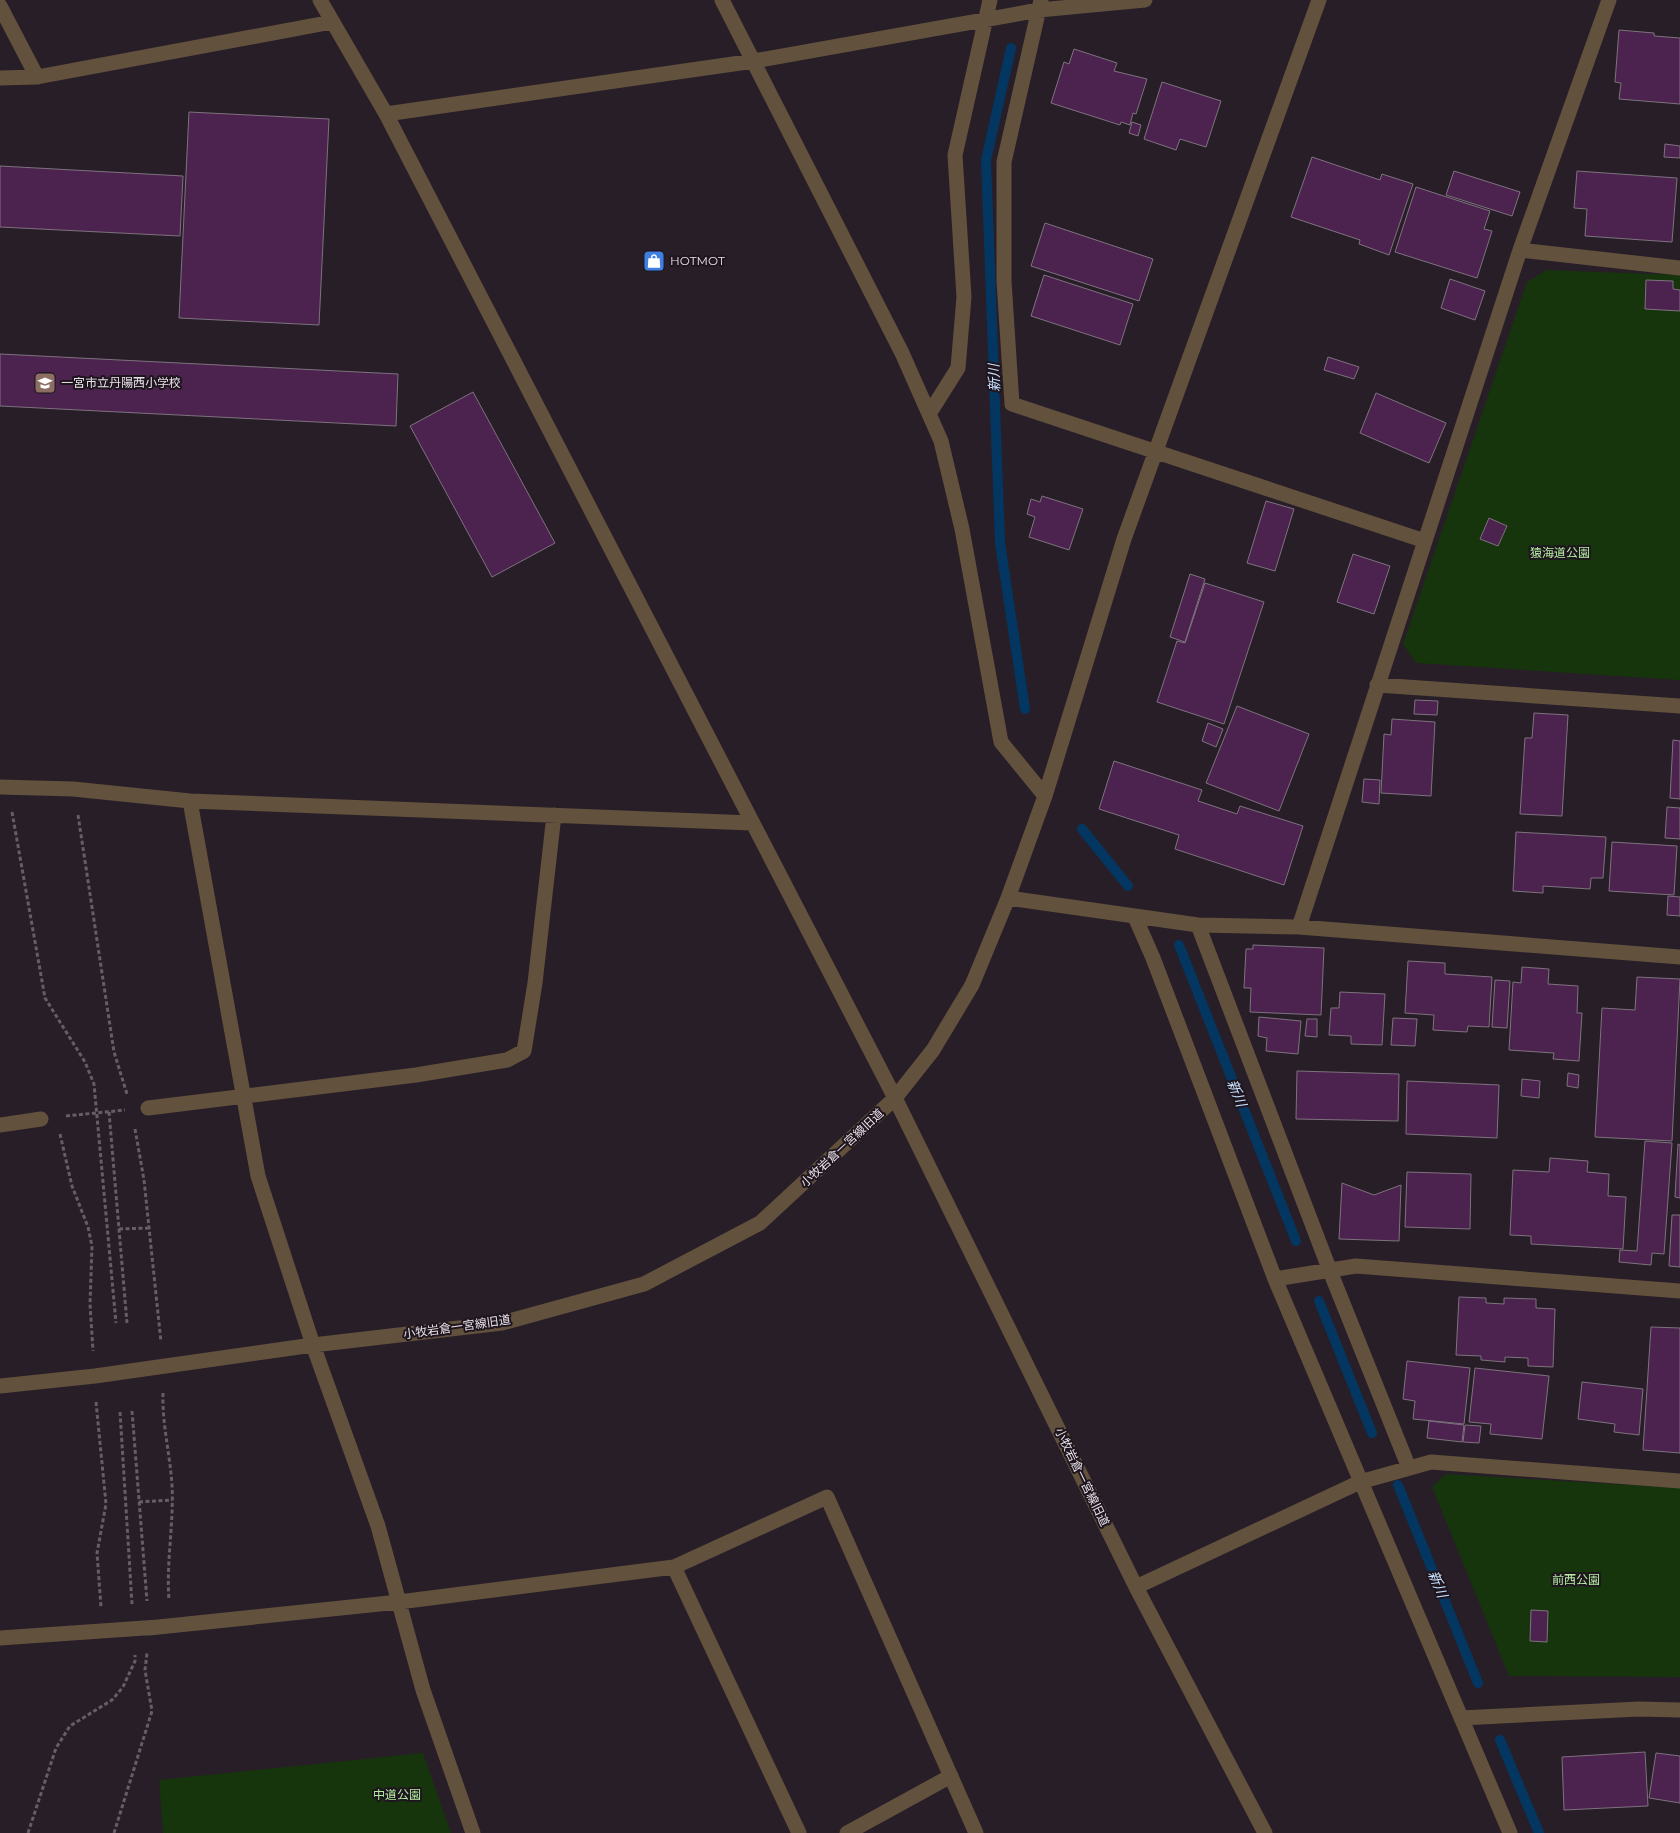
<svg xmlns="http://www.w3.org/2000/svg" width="1680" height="1833" font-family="Montserrat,'Noto Sans JP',sans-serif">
<rect width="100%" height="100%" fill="#281e28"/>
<!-- green -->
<path fill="#16350c" d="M 1547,270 L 1680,275 L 1680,680 L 1416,663 L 1403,644 L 1527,282 Z
M 1446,1474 L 1680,1488 L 1680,1677 L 1509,1676 L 1432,1487 Z
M 423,1753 L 451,1833 L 163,1833 L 159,1780 Z"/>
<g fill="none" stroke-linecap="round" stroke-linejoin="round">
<!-- stream -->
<path stroke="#033761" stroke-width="10" d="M 1011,48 L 986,160 L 1000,543 L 1025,709
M 1082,829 L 1128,886
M 1179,945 L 1296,1241
M 1319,1301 L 1372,1433
M 1398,1485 L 1478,1683
M 1500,1740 L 1539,1833"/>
</g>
<!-- building -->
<path fill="#4c234f" stroke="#7e727e" d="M 1619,30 L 1654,33 L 1654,36 L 1680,38 L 1680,104 L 1619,99 L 1621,83 L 1615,82 Z
M 1074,49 L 1117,63 L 1114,71 L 1147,79 L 1136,114 L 1133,113 L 1130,125 L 1121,122 L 1120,125 L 1051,103 L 1064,62 L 1069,64 Z
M 1162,82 L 1221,101 L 1206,147 L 1180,139 L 1176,150 L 1144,139 Z
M 189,112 L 329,119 L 319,325 L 179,318 Z
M 1132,122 L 1141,125 L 1138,136 L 1129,133 Z
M 1665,144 L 1680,146 L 1680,158 L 1664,157 Z
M 1312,157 L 1380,180 L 1382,174 L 1413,184 L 1389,255 L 1359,244 L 1360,240 L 1291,217 Z
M 0,166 L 183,176 L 180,236 L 0,227 Z
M 1454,171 L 1520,192 L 1512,216 L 1446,195 Z
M 1577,171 L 1677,178 L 1672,242 L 1585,236 L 1587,209 L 1574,208 Z
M 1416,187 L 1490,211 L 1484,229 L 1492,231 L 1477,278 L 1395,252 Z
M 1045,223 L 1153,259 L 1139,301 L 1031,266 Z
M 1044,275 L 1133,304 L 1120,345 L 1031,316 Z
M 1450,279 L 1485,291 L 1475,320 L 1441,308 Z
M 1646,280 L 1673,281 L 1673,289 L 1680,290 L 1680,311 L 1645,309 Z
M 0,354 L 398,374 L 396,426 L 0,406 Z
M 1328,357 L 1359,367 L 1354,379 L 1324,370 Z
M 473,392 L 555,543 L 492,577 L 410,426 Z
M 1376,393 L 1446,423 L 1429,463 L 1360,433 Z
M 1042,496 L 1083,509 L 1069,550 L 1029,537 L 1035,517 L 1027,514 L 1031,499 L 1040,502 Z
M 1266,501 L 1294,509 L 1275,571 L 1247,563 Z
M 1489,518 L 1507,526 L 1498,546 L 1480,539 Z
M 1353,554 L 1390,566 L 1374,614 L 1337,602 Z
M 1190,574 L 1205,579 L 1185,642 L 1170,637 Z
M 1205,583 L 1264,602 L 1224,724 L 1157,702 L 1177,641 L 1185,643 Z
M 1415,700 L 1438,701 L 1437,715 L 1414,714 Z
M 1237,706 L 1309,734 L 1279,811 L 1206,783 Z
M 1534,713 L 1568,715 L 1562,816 L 1520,814 L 1525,738 L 1532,738 Z
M 1392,719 L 1435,722 L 1431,796 L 1381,793 L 1384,734 L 1391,735 Z
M 1208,723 L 1223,729 L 1216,747 L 1202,741 Z
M 1673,740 L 1680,741 L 1680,799 L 1670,798 Z
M 1114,761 L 1202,790 L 1198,801 L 1237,814 L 1240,806 L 1303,826 L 1284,885 L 1175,849 L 1179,835 L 1099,809 Z
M 1364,779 L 1380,780 L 1379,804 L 1362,802 Z
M 1667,807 L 1680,808 L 1680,839 L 1665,838 Z
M 1516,832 L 1606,837 L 1603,878 L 1591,878 L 1590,889 L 1543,886 L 1543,893 L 1513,891 Z
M 1612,842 L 1677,846 L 1674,895 L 1609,891 Z
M 1668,896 L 1680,897 L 1680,916 L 1667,915 Z
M 1253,945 L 1324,948 L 1321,1015 L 1250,1012 L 1251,988 L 1244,988 L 1246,949 L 1253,949 Z
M 1408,961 L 1445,963 L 1445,974 L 1492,977 L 1489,1027 L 1468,1026 L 1467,1032 L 1433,1030 L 1434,1015 L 1405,1013 Z
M 1522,967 L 1549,969 L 1548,984 L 1578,986 L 1577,1013 L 1582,1013 L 1579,1061 L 1553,1059 L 1554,1053 L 1509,1050 L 1513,982 L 1521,983 Z
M 1637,977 L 1680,979 L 1672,1141 L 1595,1137 L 1602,1008 L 1635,1010 Z
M 1495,980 L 1510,981 L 1507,1028 L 1492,1027 Z
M 1340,992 L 1385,994 L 1382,1045 L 1351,1044 L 1351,1036 L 1329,1035 L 1331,1008 L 1339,1008 Z
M 1259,1017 L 1301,1021 L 1298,1054 L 1266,1051 L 1267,1038 L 1258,1036 Z
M 1393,1018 L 1417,1019 L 1415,1046 L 1391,1045 Z
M 1307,1019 L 1317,1019 L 1317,1037 L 1305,1036 Z
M 1297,1071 L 1399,1074 L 1398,1121 L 1296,1119 Z
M 1568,1073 L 1579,1075 L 1578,1088 L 1567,1086 Z
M 1522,1079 L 1540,1081 L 1539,1098 L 1521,1096 Z
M 1407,1081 L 1499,1085 L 1497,1138 L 1406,1134 Z
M 1645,1141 L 1672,1143 L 1664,1254 L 1652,1253 L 1651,1265 L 1619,1262 L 1620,1250 L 1637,1251 Z
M 1678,1144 L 1680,1145 L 1680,1198 L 1675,1197 Z
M 1550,1158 L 1588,1161 L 1587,1172 L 1609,1174 L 1608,1196 L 1626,1197 L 1623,1249 L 1531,1244 L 1531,1236 L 1510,1235 L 1513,1170 L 1549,1172 Z
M 1407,1172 L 1471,1174 L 1470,1229 L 1405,1227 Z
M 1342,1183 L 1374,1195 L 1401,1185 L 1399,1241 L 1339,1239 Z
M 1672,1215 L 1680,1215 L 1680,1267 L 1669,1266 Z
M 1459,1297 L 1486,1298 L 1486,1303 L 1504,1304 L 1504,1298 L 1536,1299 L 1536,1308 L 1555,1309 L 1553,1367 L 1528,1366 L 1528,1358 L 1505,1357 L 1505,1362 L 1481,1360 L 1481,1356 L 1456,1355 Z
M 1651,1327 L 1680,1328 L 1680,1453 L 1643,1450 Z
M 1407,1361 L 1470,1368 L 1464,1424 L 1413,1419 L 1415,1401 L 1403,1399 Z
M 1475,1368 L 1549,1376 L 1542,1439 L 1490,1434 L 1491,1424 L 1469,1422 Z
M 1582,1382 L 1643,1389 L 1639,1435 L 1614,1432 L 1615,1424 L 1578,1419 Z
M 1429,1421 L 1464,1425 L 1462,1442 L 1427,1438 Z
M 1465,1425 L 1481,1426 L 1479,1443 L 1463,1442 Z
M 1531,1610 L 1548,1611 L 1547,1642 L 1530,1641 Z
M 1645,1752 L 1648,1806 L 1564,1810 L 1562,1757 Z
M 1656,1753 L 1680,1756 L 1680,1803 L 1649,1798 Z"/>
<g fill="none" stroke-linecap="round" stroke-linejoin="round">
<!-- path -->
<path stroke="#665d66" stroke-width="3" stroke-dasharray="4 2.5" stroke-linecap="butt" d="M 12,812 L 45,998 L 85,1062 L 94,1084 L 116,1323
M 78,815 L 114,1052 L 127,1094
M 109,1112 L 127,1323
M 66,1116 L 125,1110
M 135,1129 L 144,1180 L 161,1342
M 60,1134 L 72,1186 L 88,1227 L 92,1246 L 90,1304 L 93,1351
M 119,1229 L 149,1228
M 163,1393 C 162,1424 170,1454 172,1485 C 174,1524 166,1562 169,1600
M 96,1402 L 106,1504 L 97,1553 L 101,1607
M 132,1411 L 147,1601
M 120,1412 L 132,1604
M 139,1502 L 172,1500
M 28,1833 L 56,1748 L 70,1726 L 112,1700 L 123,1687 L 135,1661 L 135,1655
M 114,1833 L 152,1711 L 145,1670 L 147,1653"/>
<!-- minor -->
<path stroke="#62513c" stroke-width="15" d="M 320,0 L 386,114 L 895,1098 L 1136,1587 L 1265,1833
M 722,0 L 902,353 L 941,441 L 962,529 L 1001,742 L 1045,796
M 1041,0 L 1004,162 L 1004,281 L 1012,404 L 1425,541
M 0,6 L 37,77
M 0,78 L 37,77 L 332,22
M 386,114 L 754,61 L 1039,10 L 1145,0
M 1520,250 L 1680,268
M 929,414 L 958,368 L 964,297 L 955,155 L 990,0
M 1377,685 L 1680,706
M 0,787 L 73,789 L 190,801 L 752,823
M 190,801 L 258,1176 L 313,1345 L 378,1526 L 423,1690 L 473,1833
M 1008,898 L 1198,925 L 1299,927 L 1680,957
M 1135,917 L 1153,958 L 1275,1279 L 1510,1833
M 1198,925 L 1330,1271 L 1409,1468
M 1299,927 L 1520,250 L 1609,0
M 148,1108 L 416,1075 L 507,1060 L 524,1051 L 535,983 L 554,815
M 0,1125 L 41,1119
M 1275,1279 L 1356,1266 L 1680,1291
M 0,1386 L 95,1376 L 313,1345 L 502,1323 L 644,1284 L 760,1223 L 895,1098 L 933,1050 L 972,985 L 1008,898 L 1045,796 L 1124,539 L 1319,0
M 674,1567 L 799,1833
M 1136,1587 L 1360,1482 L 1431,1462 L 1680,1481
M 149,1628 L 399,1602 L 674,1567 L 827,1497 L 976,1833
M 0,1638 L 159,1627
M 1461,1718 L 1639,1709 L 1680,1710
M 847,1833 L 951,1776"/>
</g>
<!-- icons -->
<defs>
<g id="shop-square" transform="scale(1.125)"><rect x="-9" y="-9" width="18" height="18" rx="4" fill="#3f7fe0" stroke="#1e151f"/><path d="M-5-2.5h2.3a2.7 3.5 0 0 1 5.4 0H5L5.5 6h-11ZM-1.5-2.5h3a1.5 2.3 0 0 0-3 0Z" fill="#fff"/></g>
<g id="school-square" transform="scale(1.125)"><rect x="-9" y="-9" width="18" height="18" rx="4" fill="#8d6e63" stroke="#1e151f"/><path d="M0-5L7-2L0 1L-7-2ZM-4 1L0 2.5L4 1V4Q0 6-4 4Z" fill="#fff"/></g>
</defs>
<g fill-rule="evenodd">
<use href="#shop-square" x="654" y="261"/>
<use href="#school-square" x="45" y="383"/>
</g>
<g text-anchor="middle" stroke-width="4" stroke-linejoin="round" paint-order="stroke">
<!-- poi labels -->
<g font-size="12" fill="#e9e2e9" stroke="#1e151f" text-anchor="start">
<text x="670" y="265">HOTMOT</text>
<text x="61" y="387">一宮市立丹陽西小学校</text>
</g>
<!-- park labels -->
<g font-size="12" fill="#b3eea1" stroke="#1e151f">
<text x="1560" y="557">猿海道公園</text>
<text x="1576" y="1584">前西公園</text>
<text x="397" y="1799">中道公園</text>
</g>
<!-- street labels -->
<g font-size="12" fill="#e9e2e9" stroke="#1e151f">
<text transform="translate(842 1148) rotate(-43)" y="4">小牧岩倉一宮線旧道</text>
<text transform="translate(457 1327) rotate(-8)" y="4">小牧岩倉一宮線旧道</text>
<text transform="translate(1082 1477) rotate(64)" y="4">小牧岩倉一宮線旧道</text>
</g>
<!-- water labels -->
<g font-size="14" font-style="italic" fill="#c7e2fd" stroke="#1e151f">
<text transform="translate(994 378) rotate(-92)" y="5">新川</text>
<text transform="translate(1237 1093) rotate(68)" y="5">新川</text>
<text transform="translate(1438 1584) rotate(68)" y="5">新川</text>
</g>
</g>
</svg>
